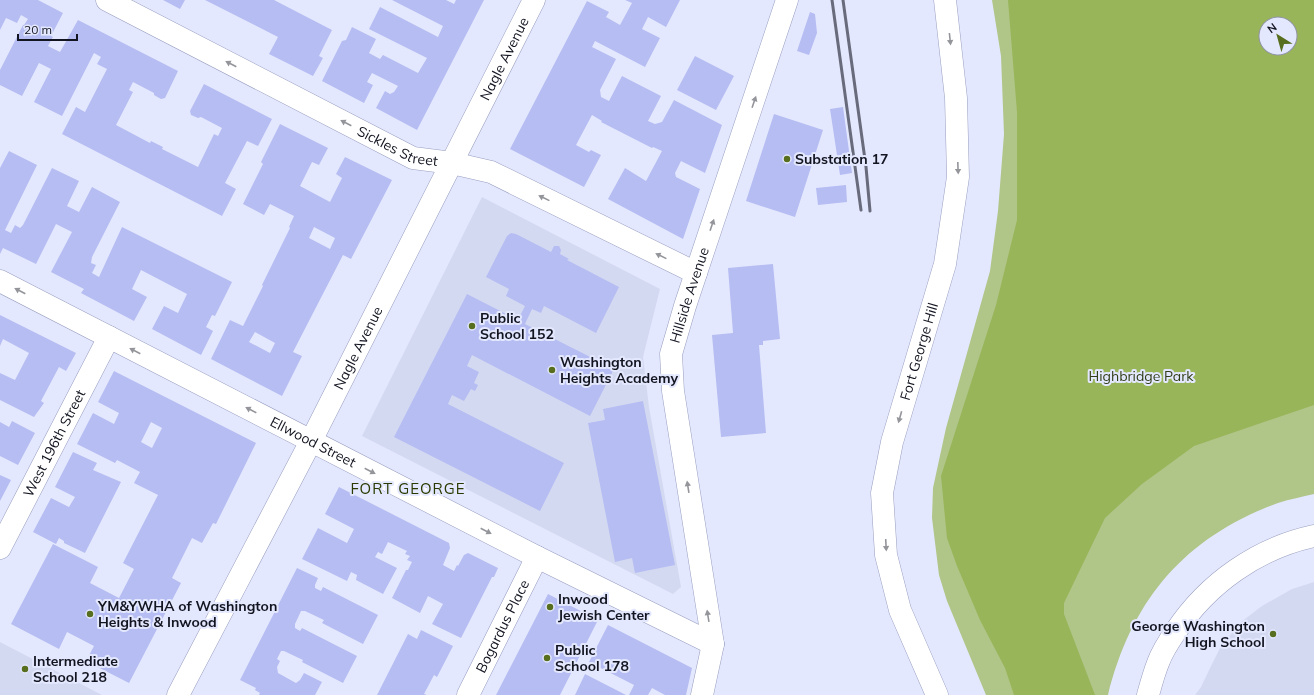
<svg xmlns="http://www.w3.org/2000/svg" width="1314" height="695" font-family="Mulish,sans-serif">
<rect width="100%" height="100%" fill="#e4e8fe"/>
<!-- built -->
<path fill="#d4d9f2" d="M 482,197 L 660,289 L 643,357 L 649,407 L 681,587 L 673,594 L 362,436 Z
M 1314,582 L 1314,695 L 1195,695 L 1201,687 L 1210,668 L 1221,646 L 1241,622 L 1262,606 L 1292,589 Z
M 0,642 L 102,695 L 0,695 Z"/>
<!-- green -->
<path fill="#b0c588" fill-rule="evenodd" d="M 992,0 L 1314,0 L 1314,494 C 1302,497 1290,499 1278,503 C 1185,537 1132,599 1108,695 L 986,695 L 947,601 L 939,575 L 932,518 L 933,488 L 946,428 L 990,271 L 998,211 L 1004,134 L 1001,56 ZM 1266,24 L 1290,24 L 1290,48 L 1266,48 Z"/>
<!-- forest -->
<path fill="#98b559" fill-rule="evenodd" d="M 1008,0 L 1314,0 L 1314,405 L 1194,446 L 1142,484 L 1105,518 L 1064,603 L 1064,614 L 1095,695 L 1014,695 L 1005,668 L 980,620 L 957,566 L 947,538 L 941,476 L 996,305 L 1017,220 L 1017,112 ZM 1266,24 L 1290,24 L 1290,48 L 1266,48 Z"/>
<!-- building -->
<path fill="#b5bdf2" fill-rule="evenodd" d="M 0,0 L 38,0 L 63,13 L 51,36 L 53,37 L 48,46 L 60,52 L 78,20 L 178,71 L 165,98 L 161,99 L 154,95 L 154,93 L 133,82 L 129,90 L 133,92 L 116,125 L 150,143 L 151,141 L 163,147 L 162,149 L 198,167 L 214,134 L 218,136 L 222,128 L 201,117 L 198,118 L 191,115 L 190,111 L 204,84 L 272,119 L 258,146 L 247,141 L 225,183 L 236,189 L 222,216 L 62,134 L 76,107 L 85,112 L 107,69 L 97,64 L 101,57 L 94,53 L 62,116 L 34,102 L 51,69 L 39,63 L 22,96 L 0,85 L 0,70 L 23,25 L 24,25 L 28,19 L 21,15 L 17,23 L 6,18 L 0,30 Z
M 163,0 L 185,0 L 180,9 Z
M 205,0 L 274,0 L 332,30 L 319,56 L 323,58 L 313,76 L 269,54 L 278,37 Z
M 392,0 L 446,0 L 454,4 L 456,0 L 484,0 L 417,130 L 376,108 L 385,91 L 390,94 L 394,92 L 398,86 L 372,73 L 367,82 L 373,85 L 364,103 L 322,81 L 342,41 L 346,40 L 352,27 L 376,39 L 369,53 L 380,59 L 383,55 L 418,73 L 427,58 L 369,29 L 380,7 L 438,37 L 443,26 Z
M 625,0 L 680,0 L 666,27 L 648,17 L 642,29 L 660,38 L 645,67 L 595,41 L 592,47 L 616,59 L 600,90 L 601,97 L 609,101 L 622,76 L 661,96 L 648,121 L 655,124 L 662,122 L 674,100 L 722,125 L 705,173 L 681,161 L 675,173 L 676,177 L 700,189 L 683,239 L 608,199 L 625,168 L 646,181 L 662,151 L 653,147 L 652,148 L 601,122 L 602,121 L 592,115 L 576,145 L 589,152 L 591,150 L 601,155 L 584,187 L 510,149 L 587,1 L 609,12 L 606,17 L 620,25 L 632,3 Z
M 810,12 L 815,14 L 817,33 L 809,55 L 797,51 Z
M 695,56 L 734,76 L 716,110 L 677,90 Z
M 843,107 L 852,173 L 840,175 L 830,109 Z
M 774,114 L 823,130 L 795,217 L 746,201 Z
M 280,124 L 328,148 L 319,165 L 312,162 L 300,186 L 330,202 L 342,178 L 336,174 L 345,157 L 392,180 L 351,259 L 343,255 L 293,352 L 302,356 L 282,396 L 211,359 L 230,320 L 243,326 L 263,286 L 262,285 L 290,228 L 289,227 L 294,216 L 270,204 L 264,215 L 243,204 L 263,164 L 261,162 ZM 314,227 L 335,238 L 330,249 L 309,238 ZM 255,332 L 275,343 L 270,353 L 249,342 Z
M 9,151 L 37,165 L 5,230 L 11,233 L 15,225 L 20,228 L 23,225 L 52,168 L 79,181 L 67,206 L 79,212 L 92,187 L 120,202 L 92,257 L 91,263 L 96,265 L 92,273 L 99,277 L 122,227 L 232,282 L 215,316 L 212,315 L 206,327 L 213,331 L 201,355 L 152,329 L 164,306 L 178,313 L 187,294 L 141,270 L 132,289 L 147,297 L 134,321 L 81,293 L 84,289 L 51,272 L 72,232 L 56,224 L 36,264 L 3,248 L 0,254 L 0,168 Z
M 846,185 L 847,202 L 818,205 L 816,188 Z
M 511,233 L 516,234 L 551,252 L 554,246 L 559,246 L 561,250 L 560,254 L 569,259 L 567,260 L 619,287 L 596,333 L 544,306 L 541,313 L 532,309 L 525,324 L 614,369 L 590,416 L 472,355 L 467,366 L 479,372 L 474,383 L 478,385 L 475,391 L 471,389 L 464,401 L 452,395 L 448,404 L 564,463 L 540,511 L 394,437 L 467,294 L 518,320 L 525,306 L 506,296 L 509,289 L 486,277 L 507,236 Z
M 773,264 L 780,339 L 763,341 L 763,345 L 759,345 L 766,433 L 721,437 L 712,335 L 733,333 L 728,268 Z
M 0,315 L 76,353 L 66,371 L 59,367 L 41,401 L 44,403 L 34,417 L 0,400 L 0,373 L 15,380 L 29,353 L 3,339 L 0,346 Z
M 114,371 L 256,443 L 216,524 L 213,523 L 202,543 L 192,538 L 172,578 L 181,583 L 129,683 L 86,661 L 94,646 L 67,632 L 59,649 L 11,624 L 53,544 L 98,567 L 90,583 L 119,598 L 134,569 L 123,563 L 158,495 L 134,483 L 140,472 L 117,460 L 115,463 L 77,444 L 93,413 L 114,424 L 119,413 L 98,402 ZM 151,422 L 162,428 L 152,448 L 141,442 Z
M 643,401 L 675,565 L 635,573 L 632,558 L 615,562 L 588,423 L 605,420 L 603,409 Z
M 12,421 L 35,433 L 18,465 L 0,456 L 0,422 L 9,427 Z
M 73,452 L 97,463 L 93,470 L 121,482 L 85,553 L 64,543 L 64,541 L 59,538 L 56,544 L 33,532 L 51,498 L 69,507 L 75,497 L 55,487 Z
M 0,475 L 11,480 L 0,501 Z
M 339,487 L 449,543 L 450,548 L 443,565 L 454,571 L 457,565 L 458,566 L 464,555 L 468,553 L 498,568 L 494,577 L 492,577 L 461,638 L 432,624 L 443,604 L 428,596 L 420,613 L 392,598 L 406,570 L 408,570 L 412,562 L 407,560 L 410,556 L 405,554 L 407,551 L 388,542 L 382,554 L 378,552 L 375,557 L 397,568 L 383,594 L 356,580 L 357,575 L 351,572 L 347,581 L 302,559 L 318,528 L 347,543 L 354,529 L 325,514 Z
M 297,568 L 318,578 L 315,585 L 315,588 L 321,591 L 323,587 L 378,615 L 363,644 L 322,623 L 324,620 L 305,611 L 301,611 L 295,624 L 295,628 L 300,631 L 302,628 L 357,656 L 343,683 L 302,662 L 303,660 L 284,651 L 281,651 L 277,659 L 280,661 L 277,667 L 278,673 L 296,683 L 300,680 L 304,673 L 322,682 L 315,695 L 259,695 L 260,693 L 255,690 L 256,688 L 240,680 Z
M 548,594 L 598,620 L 560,695 L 496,695 Z
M 608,625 L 692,668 L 686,695 L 665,695 L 652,688 L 648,695 L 629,695 L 634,685 L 589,662 Z
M 421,630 L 453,646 L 437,677 L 434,675 L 424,694 L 427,695 L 377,695 L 408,634 L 417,639 Z
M 585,674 L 626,695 L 575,695 Z"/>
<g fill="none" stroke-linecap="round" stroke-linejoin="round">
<!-- street casing -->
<g stroke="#989ebf" stroke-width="23">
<g id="street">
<path id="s1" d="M 107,0 L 413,158 L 452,163 L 491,172 L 696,273"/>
<path id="s2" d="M 0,281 L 537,557 L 713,644"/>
<path id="s3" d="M 0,548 L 109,337"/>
<path id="s4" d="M 468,695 L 537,557"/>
</g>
</g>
<!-- secondary casing -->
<g stroke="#989ebf" stroke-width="23">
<g id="secondary">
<path id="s5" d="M 702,695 L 713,644 L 673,391 L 671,354 L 685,306 L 787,0"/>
<path id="s6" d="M 937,695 L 900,610 L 886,555 L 882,493 L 892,442 L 945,264 L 958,177 L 956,98 L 945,0"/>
<path d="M 1148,695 C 1151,684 1154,673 1158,663 C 1162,652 1169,641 1176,631 C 1208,583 1258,548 1314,536"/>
</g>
</g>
<!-- primary casing -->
<g stroke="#989ebf" stroke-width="23">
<g id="primary">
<path id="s7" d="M 178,695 L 311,441 L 534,0"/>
</g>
</g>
<!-- street -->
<use href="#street" stroke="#fff" stroke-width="22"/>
<!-- secondary -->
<use href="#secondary" stroke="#fff" stroke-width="22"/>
<!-- primary -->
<use href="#primary" stroke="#fff" stroke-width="22"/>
<!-- rail -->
<path stroke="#686b7b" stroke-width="3" d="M 832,0 L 861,210
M 843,0 L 866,167 L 870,211"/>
</g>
<!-- one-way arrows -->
<defs><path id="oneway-solid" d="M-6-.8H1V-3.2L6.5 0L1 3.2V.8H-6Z"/></defs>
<g fill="#94959b">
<use href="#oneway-solid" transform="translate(950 39) rotate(84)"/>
<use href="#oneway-solid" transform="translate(231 64) rotate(-153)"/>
<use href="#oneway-solid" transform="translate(754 102) rotate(-71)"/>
<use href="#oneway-solid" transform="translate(346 123) rotate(-153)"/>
<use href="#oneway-solid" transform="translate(958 168) rotate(88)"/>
<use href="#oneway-solid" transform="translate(544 198) rotate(-154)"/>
<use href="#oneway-solid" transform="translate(712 225) rotate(-71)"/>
<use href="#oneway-solid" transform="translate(661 256) rotate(-154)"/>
<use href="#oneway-solid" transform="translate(20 291) rotate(-153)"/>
<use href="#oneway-solid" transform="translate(135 351) rotate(-153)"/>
<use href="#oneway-solid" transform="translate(251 410) rotate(-153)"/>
<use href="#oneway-solid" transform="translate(900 417) rotate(106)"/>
<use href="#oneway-solid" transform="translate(370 471) rotate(27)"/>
<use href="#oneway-solid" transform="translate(688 487) rotate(-99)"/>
<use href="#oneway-solid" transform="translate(486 531) rotate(27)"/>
<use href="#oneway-solid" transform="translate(886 545) rotate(87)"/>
<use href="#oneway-solid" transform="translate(708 616) rotate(-99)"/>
</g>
<!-- markers -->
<g fill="#576e1e" stroke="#e4e8fe" stroke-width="1.5">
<circle cx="787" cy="159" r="4"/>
<circle cx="472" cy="326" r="4"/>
<circle cx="552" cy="370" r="4"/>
<circle cx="550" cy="607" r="4"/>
<circle cx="90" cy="614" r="4"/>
<circle cx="1273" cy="634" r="4"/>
<circle cx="547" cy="658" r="4"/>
<circle cx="25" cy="669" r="4"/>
</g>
<g text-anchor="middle" stroke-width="4" stroke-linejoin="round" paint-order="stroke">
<!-- street labels -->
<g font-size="14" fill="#121420" stroke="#e4e8fe">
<text dy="5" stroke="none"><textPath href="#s7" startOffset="715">Nagle Avenue</textPath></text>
<text dy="5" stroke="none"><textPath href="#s1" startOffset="326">Sickles Street</textPath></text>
<text dy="5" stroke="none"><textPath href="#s5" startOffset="407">Hillside Avenue</textPath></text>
<text dy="5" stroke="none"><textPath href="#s7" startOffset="391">Nagle Avenue</textPath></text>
<text dy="5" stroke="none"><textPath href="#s6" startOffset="358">Fort George Hill</textPath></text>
<text dy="5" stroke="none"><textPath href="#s2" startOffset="352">Ellwood Street</textPath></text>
<text dy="5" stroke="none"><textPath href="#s3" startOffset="118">West 196th Street</textPath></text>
<text dy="5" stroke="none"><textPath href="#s4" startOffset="77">Bogardus Place</textPath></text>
</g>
<!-- poi labels -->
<g font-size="14" font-weight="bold" fill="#121420" stroke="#e4e8fe" text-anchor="start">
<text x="795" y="164">Substation 17</text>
<text x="480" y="323">Public<tspan x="480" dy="16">School 152</tspan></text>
<text x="560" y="367">Washington<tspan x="560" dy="16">Heights Academy</tspan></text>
<text x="558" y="604">Inwood<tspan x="558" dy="16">Jewish Center</tspan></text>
<text x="98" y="611">YM&amp;YWHA of Washington<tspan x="98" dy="16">Heights &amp; Inwood</tspan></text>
<text x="1265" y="631" text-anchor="end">George Washington<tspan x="1265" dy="16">High School</tspan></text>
<text x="555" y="655">Public<tspan x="555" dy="16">School 178</tspan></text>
<text x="33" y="666">Intermediate<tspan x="33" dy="16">School 218</tspan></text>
</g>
<!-- park labels -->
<g font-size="14" fill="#313d17" stroke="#e4e8fe">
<text x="1141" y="381">Highbridge Park</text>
</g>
<!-- neighbourhood labels -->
<g font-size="15" letter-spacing="1" fill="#2b3a00" stroke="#e4e8fe">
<text x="408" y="494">FORT GEORGE</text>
</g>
</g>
<!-- north arrow -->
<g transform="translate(1278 36) rotate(323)"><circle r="19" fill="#e4e8fe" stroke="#9093a5"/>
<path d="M0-3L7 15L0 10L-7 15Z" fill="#576e1e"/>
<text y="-6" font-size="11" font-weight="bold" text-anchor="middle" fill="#121420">N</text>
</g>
<!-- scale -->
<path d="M18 34v6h59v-6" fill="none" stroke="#121420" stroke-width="2"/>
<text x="24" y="34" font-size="12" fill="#121420" stroke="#e4e8fe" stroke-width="3" paint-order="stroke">20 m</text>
</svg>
